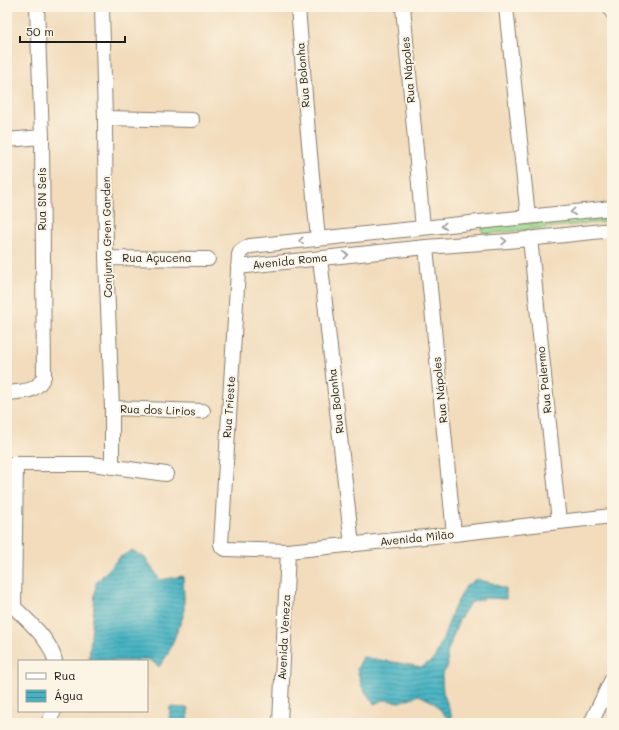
<svg xmlns="http://www.w3.org/2000/svg" width="619" height="730" font-family="Mali,sans-serif">
<defs>
<pattern id="grass-tufts" width="24" height="20" patternUnits="userSpaceOnUse"><rect width="24" height="20" fill="#9dde94"/><path d="M3 7l-1-3M5 7V3M7 7l1-3M15 17l-1-3M17 17v-4M19 17l1-3" fill="none" stroke="#87be7f"/></pattern>
<pattern id="water-rules" width="6" height="5" patternUnits="userSpaceOnUse"><rect width="6" height="5" fill="#45b2c2"/><path d="M0 2.5h6" fill="none" stroke="#39909d"/></pattern>
</defs>
<rect width="100%" height="100%" fill="#fcf5e5"/>
<filter id="ink" filterUnits="userSpaceOnUse"><feTurbulence type="fractalNoise" baseFrequency=".025" numOctaves="2"/><feDisplacementMap in="SourceGraphic" scale="8" xChannelSelector="R" yChannelSelector="G"/><feConvolveMatrix kernelMatrix="1 2 1 2 8 2 1 2 1" color-interpolation-filters="sRGB"/></filter>
<filter id="wash" filterUnits="userSpaceOnUse"><feTurbulence type="fractalNoise" baseFrequency=".012" numOctaves="4" result="noise"/><feDisplacementMap in="SourceGraphic" scale="16" xChannelSelector="R" yChannelSelector="G"/><feGaussianBlur stdDeviation="0.9" result="paint"/><feColorMatrix in="noise" values="0 0 0 0 0 0 0 0 0 0 0 0 0 0 0 0 0 1.4 0 .05"/><feComposite in="paint" operator="in"/></filter>
<g filter="url(#wash)">
<rect width="100%" height="100%" fill="#f2dcbc"/>
<!-- grass -->
<path fill="url(#grass-tufts)" stroke="#5c7d58" d="M 612,214 L 612,221 L 483,234 L 482,228 Z"/>
<!-- water -->
<path fill="url(#water-rules)" stroke="#30676f" d="M 132,551 L 145,557 L 160,580 L 183,576 L 184,597 L 184,614 L 168,654 L 159,667 C 152,661 147,656 138,661 L 94,661 L 89,658 L 96,583 L 120,557 Z
M 476,579 L 492,583 L 506,589 L 506,599 L 486,598 L 470,603 L 459,620 L 447,653 L 448,666 L 442,675 L 443,692 L 451,714 L 452,723 L 433,702 L 419,695 L 400,702 L 383,700 L 374,704 L 362,687 L 357,669 L 363,657 L 422,667 L 434,659 L 444,636 L 453,610 L 466,586 Z
M 170,707 L 188,708 L 188,723 L 169,722 Z"/>
</g>
<g filter="url(#ink)">
<g fill="none" stroke-linecap="round" stroke-linejoin="round">
<!-- minor casing -->
<g stroke="#877c6c" stroke-width="16">
<path id="minor" d="M 102,7 L 105,118 L 106,258 L 112,408 L 112,467
M 298,7 L 308,133 L 318,239
M 403,7 L 423,228
M 506,7 L 528,217
M 611,7 L 612,12
M 105,118 L 192,120
M 7,140 L 42,137
M 612,208 L 250,246 L 244,249 L 240,252 L 239,255 L 221,544 L 222,547 L 226,549 L 288,551 L 454,534 L 612,516
M 530,238 L 559,522
M 426,247 L 454,534
M 106,258 L 208,259
M 320,258 L 352,545
M 238,267 L 426,247 L 508,241 L 612,230
M 7,393 C 23,391 37,393 44,376 L 42,137 L 37,7
M 112,408 L 203,411
M 7,464 L 92,464 L 166,474
M 14,607 L 16,464
M 14,607 C 28,621 51,640 55,661
M 48,723 L 54,711
M 280,723 L 288,551
M 591,723 L 612,679"/>
</g>
<!-- minor -->
<use href="#minor" stroke="#fff" stroke-width="14"/>
</g>
<!-- one-way arrows -->
<defs><path id="oneway-chevron" d="M-2-3.5L2.5 0L-2 3.5" fill="none" stroke-width="1.6" stroke-linecap="round" stroke-linejoin="round"/></defs>
<g stroke="#999">
<use href="#oneway-chevron" transform="translate(573 212) rotate(174)"/>
<use href="#oneway-chevron" transform="translate(444 226) rotate(174)"/>
<use href="#oneway-chevron" transform="translate(301 241) rotate(174)"/>
<use href="#oneway-chevron" transform="translate(504 241) rotate(-4)"/>
<use href="#oneway-chevron" transform="translate(346 255) rotate(-6)"/>
</g>
</g>
<g text-anchor="middle" stroke-width="4" stroke-linejoin="round" paint-order="stroke">
<!-- street labels -->
<g font-size="11" fill="#1c1c1c" stroke="#fcf5e5">
<text transform="translate(408 70) rotate(-95)" y="4">Rua Nápoles</text>
<text transform="translate(303 75) rotate(-95)" y="4">Rua Bolonha</text>
<text transform="translate(42 199) rotate(-90)" y="4">Rua SN Seis</text>
<text transform="translate(107 237) rotate(-91)" y="4">Conjunto Gren Garden</text>
<text x="157" y="262">Rua Açucena</text>
<text transform="translate(290 261) rotate(-6)" y="4">Avenida Roma</text>
<text transform="translate(544 380) rotate(-96)" y="4">Rua Palermo</text>
<text transform="translate(440 390) rotate(-96)" y="4">Rua Nápoles</text>
<text transform="translate(336 401) rotate(-97)" y="4">Rua Bolonha</text>
<text transform="translate(229 407) rotate(-86)" y="4">Rua Trieste</text>
<text transform="translate(158 410) rotate(2)" y="4">Rua dos Lirios</text>
<text transform="translate(417 538) rotate(-6)" y="4">Avenida Milão</text>
<text transform="translate(284 637) rotate(-87)" y="4">Avenida Veneza</text>
</g>
</g>
<!-- margin -->
<rect width="619" height="730" fill="none" stroke="#fcf5e5" stroke-width="24"/>
<!-- legend -->
<rect x="18" y="660" width="130" height="52" fill="#fcf5e5" stroke="#a29e95"/>
<rect x="26" y="673" width="20" height="6" fill="#ffffff" stroke="#a29e95"/>
<text x="54" y="680" font-size="12" fill="#1c1c1c">Rua</text>
<rect x="26" y="690" width="20" height="12" fill="url(#water-rules)" stroke="#a29e95"/>
<text x="54" y="700" font-size="12" fill="#1c1c1c">Água</text>
<!-- scale -->
<path d="M20 36v6h105v-6" fill="none" stroke="#1c1c1c" stroke-width="2"/>
<text x="26" y="36" font-size="12" fill="#1c1c1c" stroke="#fcf5e5" stroke-width="3" paint-order="stroke">50 m</text>
</svg>
